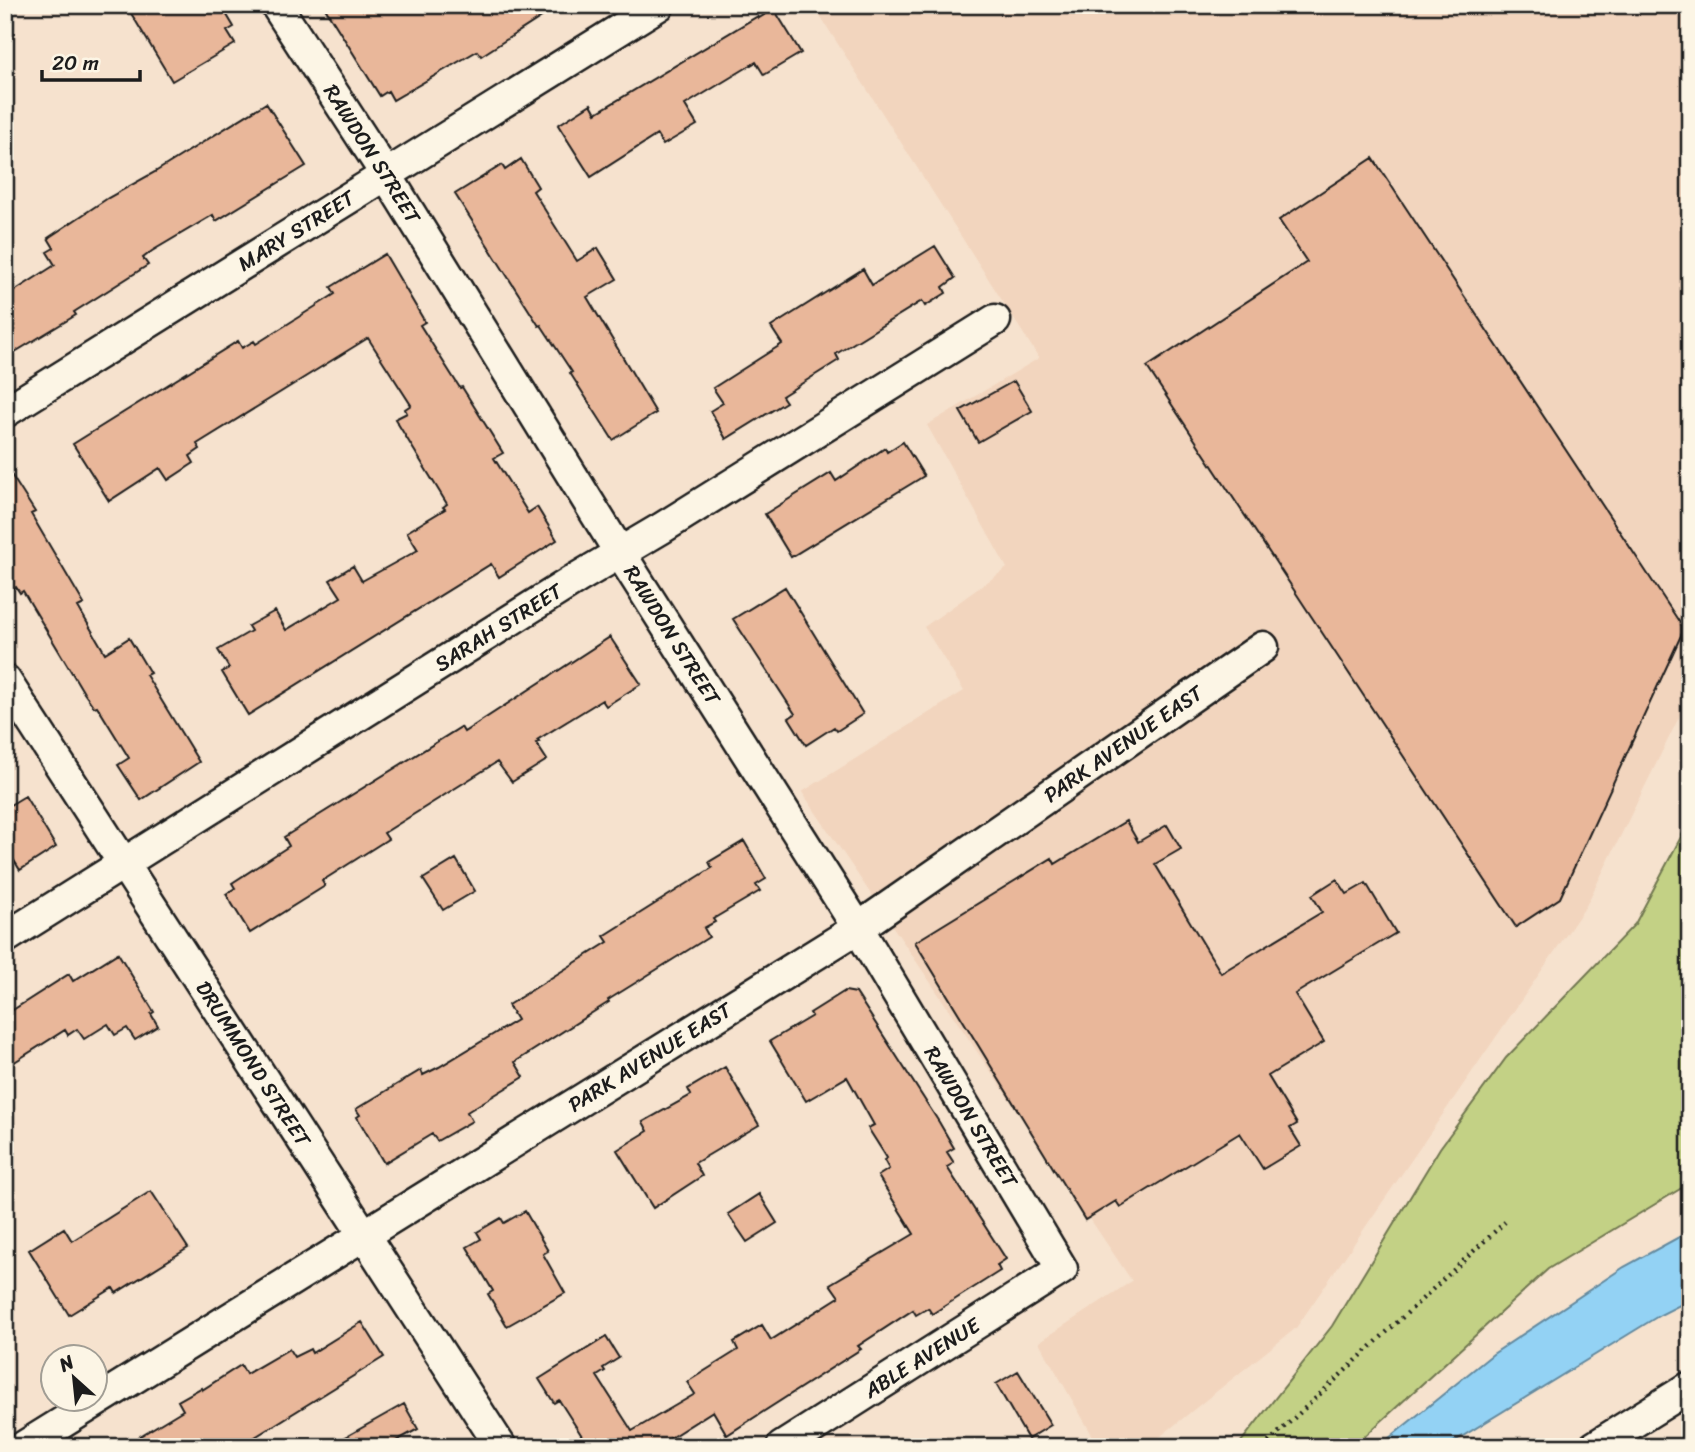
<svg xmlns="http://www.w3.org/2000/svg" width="1695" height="1452" font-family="Sriracha,sans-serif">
<rect width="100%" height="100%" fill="#f6e2ce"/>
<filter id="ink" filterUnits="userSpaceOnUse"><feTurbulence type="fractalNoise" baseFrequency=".0143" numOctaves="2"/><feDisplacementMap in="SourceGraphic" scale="14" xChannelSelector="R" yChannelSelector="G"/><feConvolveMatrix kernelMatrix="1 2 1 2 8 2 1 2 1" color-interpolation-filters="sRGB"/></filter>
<g filter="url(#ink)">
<!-- built -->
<path fill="#f2d5be" d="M 813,5 L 1690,5 L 1690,695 L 1586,906 L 1296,1328 L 1147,1447 L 1099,1447 L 1039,1342 L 1132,1281 L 802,792 L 964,691 L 924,627 L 1007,568 L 927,425 L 1039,358 Z"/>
<!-- green -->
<path fill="#c3d185" stroke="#707650" stroke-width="2" d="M 1690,820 L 1690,1183 L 1548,1269 L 1353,1447 L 1237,1447 L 1332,1326 L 1440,1148 L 1506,1058 L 1635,924 Z"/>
<!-- water -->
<path fill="#93d2f4" stroke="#63899e" stroke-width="2" d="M 1690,1231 L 1690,1300 L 1660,1315 L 1445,1447 L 1378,1447 L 1493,1354 L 1624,1267 Z"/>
<!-- building -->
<path fill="#e9b79a" stroke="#1c1c1c" stroke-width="2" d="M 126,5 L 221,5 L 234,27 L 227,31 L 235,44 L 172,81 Z
M 323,5 L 560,5 L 481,56 L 477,51 L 393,100 L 388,91 L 380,96 Z
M 774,9 L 801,53 L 764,75 L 756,62 L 685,105 L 697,125 L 663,145 L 657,135 L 591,177 L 558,125 L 591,104 L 596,113 L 758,16 L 759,18 Z
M 266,103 L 306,166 L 216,221 L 213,215 L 152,251 L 143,258 L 148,265 L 74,312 L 76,315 L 5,358 L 5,297 L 55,265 L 47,252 L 54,248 L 48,238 L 108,198 L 155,172 Z
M 1373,158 L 1684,629 L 1560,898 L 1516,927 L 1147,367 L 1307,262 L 1279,220 Z
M 521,159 L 538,187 L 533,191 L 577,261 L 598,248 L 617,279 L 587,297 L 656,413 L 613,440 L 570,373 L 572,372 L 541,325 L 539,326 L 455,194 L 502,165 L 505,170 Z
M 935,246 L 955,278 L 943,287 L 946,293 L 925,306 L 922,301 L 836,354 L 839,360 L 782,396 L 786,402 L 726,439 L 710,411 L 723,403 L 713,388 L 782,344 L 771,327 L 863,269 L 872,285 Z
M 385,254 L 425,322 L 420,325 L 460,388 L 462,387 L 503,453 L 494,458 L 528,513 L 537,507 L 557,540 L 499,577 L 491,564 L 248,715 L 222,672 L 229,668 L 218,650 L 251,631 L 248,626 L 275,611 L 286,630 L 341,597 L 330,580 L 353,566 L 362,581 L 418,550 L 407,532 L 445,509 L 443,507 L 447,504 L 395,419 L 407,413 L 405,409 L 411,405 L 368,338 L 197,444 L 200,449 L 190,456 L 194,463 L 168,480 L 160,468 L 109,501 L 73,444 L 238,341 L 242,348 L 254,341 L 256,344 L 335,294 L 331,287 Z
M 1014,381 L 1032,411 L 978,442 L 960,411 Z
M 903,442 L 924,476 L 791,557 L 765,514 L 831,473 L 836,481 L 885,448 L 887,452 Z
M 5,465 L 35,512 L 31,514 L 84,604 L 78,607 L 105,653 L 129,638 L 150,673 L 146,675 L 199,762 L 141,800 L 118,765 L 129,758 L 97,706 L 94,707 L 84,693 L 23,591 L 20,593 L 16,587 L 5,592 Z
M 785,587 L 863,714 L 837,731 L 834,727 L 806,745 L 789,718 L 795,714 L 733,619 Z
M 610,637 L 641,684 L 606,706 L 602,700 L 537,740 L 539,742 L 536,743 L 547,760 L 512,782 L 497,762 L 384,833 L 388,839 L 322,881 L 325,886 L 250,933 L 226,894 L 235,888 L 232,883 L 289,846 L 284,837 L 461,727 L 464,732 Z
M 25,796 L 56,847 L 20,870 L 5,846 L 5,808 Z
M 1126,821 L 1138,842 L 1167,825 L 1181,849 L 1155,864 L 1221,973 L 1322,912 L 1312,895 L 1337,879 L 1347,894 L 1366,883 L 1396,933 L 1295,994 L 1324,1042 L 1268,1076 L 1297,1124 L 1290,1128 L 1301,1146 L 1263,1169 L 1240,1133 L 1120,1207 L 1116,1201 L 1085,1220 L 915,942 L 1052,858 L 1055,864 Z
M 744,841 L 766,879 L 756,885 L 760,891 L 713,919 L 715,922 L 704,928 L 709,937 L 608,1000 L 609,1002 L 515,1062 L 524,1077 L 467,1112 L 472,1121 L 437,1141 L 432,1134 L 384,1163 L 357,1117 L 360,1115 L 356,1109 L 421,1070 L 423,1075 L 439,1067 L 517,1020 L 508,1005 L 608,942 L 604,936 L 712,868 L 709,862 Z
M 456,859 L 475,891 L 443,910 L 423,879 Z
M 118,953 L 154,1012 L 151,1014 L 158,1026 L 135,1040 L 127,1028 L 115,1035 L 108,1024 L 84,1039 L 77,1029 L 68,1035 L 65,1030 L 5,1068 L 5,1015 L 69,974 L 73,981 Z
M 845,991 L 856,993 L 939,1122 L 954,1148 L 947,1152 L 954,1163 L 947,1167 L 1006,1259 L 997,1265 L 1000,1271 L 932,1314 L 928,1308 L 916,1315 L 913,1310 L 858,1346 L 861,1349 L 727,1435 L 713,1411 L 656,1447 L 589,1447 L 559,1400 L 554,1403 L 539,1379 L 606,1337 L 619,1358 L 603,1368 L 605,1371 L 597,1376 L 632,1431 L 695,1394 L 687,1382 L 738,1350 L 734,1342 L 762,1325 L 771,1340 L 839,1297 L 830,1284 L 914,1234 L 878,1176 L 889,1169 L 884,1160 L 887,1158 L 868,1128 L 874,1125 L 847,1077 L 806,1101 L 770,1041 L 812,1016 L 810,1013 Z
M 725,1067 L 759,1125 L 695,1163 L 702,1176 L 653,1208 L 617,1150 L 648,1131 L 643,1122 L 691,1095 L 688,1089 Z
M 151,1191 L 188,1248 L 116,1293 L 113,1288 L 69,1315 L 29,1250 L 64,1228 L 72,1241 Z
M 759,1194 L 777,1223 L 747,1242 L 728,1214 Z
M 525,1211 L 548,1251 L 543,1254 L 565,1293 L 507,1326 L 488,1294 L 493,1291 L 467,1247 L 481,1239 L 477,1232 L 501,1218 L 504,1223 Z
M 362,1322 L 384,1357 L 239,1447 L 122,1447 L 183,1410 L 178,1401 L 201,1388 L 202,1390 L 241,1365 L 246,1374 L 289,1349 L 294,1357 L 310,1349 L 312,1353 Z
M 1018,1371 L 1051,1425 L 1028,1439 L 996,1384 Z
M 404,1404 L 418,1429 L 385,1447 L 328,1447 Z"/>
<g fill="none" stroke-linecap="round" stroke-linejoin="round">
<!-- street casing -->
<g stroke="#1c1c1c" stroke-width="35">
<g id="street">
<path id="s1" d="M 276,5 L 387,176 L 620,553 L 858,928 L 1062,1269 L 782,1447"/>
<path id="s2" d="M 5,412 L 659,5"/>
<path id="s3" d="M 5,680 L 501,1447"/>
<path id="s4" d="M 5,938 L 579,577 L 662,528 L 995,320"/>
<path id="s5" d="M 23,1447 L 858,928 L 1263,647"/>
<path d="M 1594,1447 L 1690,1387"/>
</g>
</g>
<!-- path -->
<path stroke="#1c1c1c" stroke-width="4.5" stroke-dasharray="2 5" stroke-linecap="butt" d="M 1263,1447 L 1505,1222"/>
<!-- street -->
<use href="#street" stroke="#fcf5e5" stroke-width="30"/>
</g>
</g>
<g text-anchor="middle" stroke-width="5" stroke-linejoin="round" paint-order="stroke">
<!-- street labels -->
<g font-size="21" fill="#1c1c1c" stroke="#fcf5e5">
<text dy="7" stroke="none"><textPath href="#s1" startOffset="177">RAWDON STREET</textPath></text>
<text dy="7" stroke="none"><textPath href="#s2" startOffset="343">MARY STREET</textPath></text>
<text dy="7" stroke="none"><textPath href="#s4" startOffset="583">SARAH STREET</textPath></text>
<text dy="7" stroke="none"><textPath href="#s1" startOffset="744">RAWDON STREET</textPath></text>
<text dy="7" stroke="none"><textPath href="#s5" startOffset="1306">PARK AVENUE EAST</textPath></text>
<text dy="7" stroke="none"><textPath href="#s5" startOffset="738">PARK AVENUE EAST</textPath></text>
<text dy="7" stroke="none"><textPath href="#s3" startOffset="457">DRUMMOND STREET</textPath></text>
<text dy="7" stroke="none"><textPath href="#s1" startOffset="1311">RAWDON STREET</textPath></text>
<text transform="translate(922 1358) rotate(-32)" y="7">ABLE AVENUE</text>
</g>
</g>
<!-- margin -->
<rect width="1695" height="1452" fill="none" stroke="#fcf5e5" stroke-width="28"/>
<rect x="14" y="14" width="1667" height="1424" fill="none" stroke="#1c1c1c" stroke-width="2.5" filter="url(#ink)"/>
<!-- north arrow -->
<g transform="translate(74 1378) rotate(333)"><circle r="33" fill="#fcf5e5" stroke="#a29e95" stroke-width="2"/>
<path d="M0-5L12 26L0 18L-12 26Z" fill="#1c1c1c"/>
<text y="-10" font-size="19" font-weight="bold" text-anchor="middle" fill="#1c1c1c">N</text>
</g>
<!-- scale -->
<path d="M42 70v10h98v-10" fill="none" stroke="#1c1c1c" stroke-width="3.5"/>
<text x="52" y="70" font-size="21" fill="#1c1c1c" stroke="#fcf5e5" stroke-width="5" paint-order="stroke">20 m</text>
</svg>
